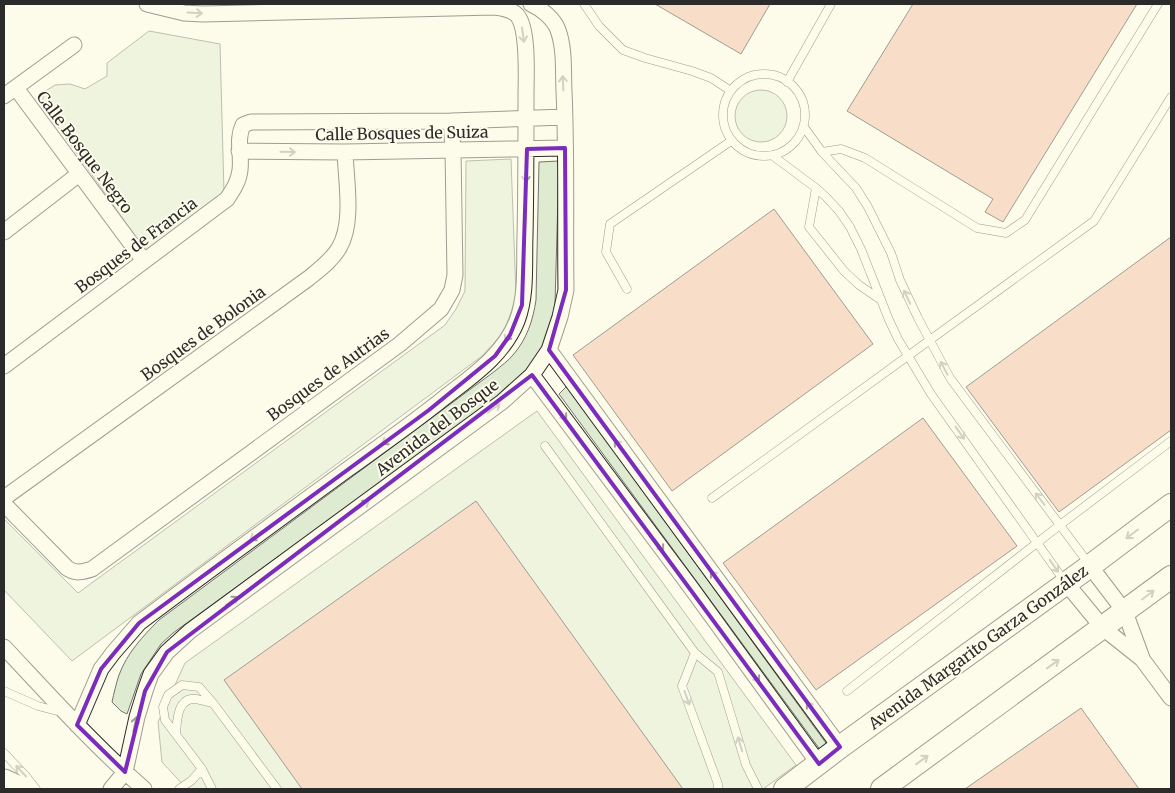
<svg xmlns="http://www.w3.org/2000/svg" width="1175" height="793" font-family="Merriweather,serif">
<rect width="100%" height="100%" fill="#fdfbea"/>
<!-- green -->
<path fill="#deebd1" stroke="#74746e" d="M 149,31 L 220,44 L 224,193 L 147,253 L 42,104 L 44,92 L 55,85 L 70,84 L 85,89 L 107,76 L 107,63 Z
M735 116a26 26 0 1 1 52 0a26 26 0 1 1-52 0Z
M 511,159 L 516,295 C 512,310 508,325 499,337 C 494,344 487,350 482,356 L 72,661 L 4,590 L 4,519 L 78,593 L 445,325 L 456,309 L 465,291 L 466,161 Z
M 559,161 L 555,304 L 549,332 L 541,352 L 526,374 L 506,391 L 173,633 L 161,644 L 141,674 L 127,714 L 121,711 L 112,702 C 114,693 116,684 119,675 C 127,653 143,636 159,620 L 495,371 C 501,366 508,361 513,355 C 527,339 533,320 536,300 L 539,162 Z
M 567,386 L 831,750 L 824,755 L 559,394 Z
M 537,411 L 796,765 L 763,789 L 187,789 L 162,762 L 158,722 L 185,663 Z"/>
<!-- building -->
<path fill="#f2b8a0" stroke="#2b2b2b" d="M 655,4 L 770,4 L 741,54 Z
M 913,4 L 1137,4 L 1003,222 L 985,212 L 993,199 L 847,111 Z
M 774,209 L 873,344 L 672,491 L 573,355 Z
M 1171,237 L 1171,430 L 1059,512 L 966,387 Z
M 923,418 L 1017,546 L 816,690 L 723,563 Z
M 476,501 L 683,789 L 302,789 L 224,680 Z
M 1081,708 L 1139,789 L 965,789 Z"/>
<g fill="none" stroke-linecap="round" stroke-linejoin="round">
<!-- service casing -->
<g stroke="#2b2b2b" stroke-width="9">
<path id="service" d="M 584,4 L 599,26 L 623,50 L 645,58 L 692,71 L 711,78 L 731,91
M723 115a41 41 0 1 1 82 0a41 41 0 1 1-82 0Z
M 787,82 L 831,4
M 804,127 L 822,152 L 856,188 L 868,207 L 891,253 L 900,280 L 918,318 L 950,378 L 1089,564
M 822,152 L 841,149 L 865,158 L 977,228 L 1006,233 L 1025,220 L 1158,4
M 773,156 L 816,188 L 826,197 L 839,211 L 850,227 L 861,249 L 889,320 L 898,339 L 931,394 L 1065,582
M 816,188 L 809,227 L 844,271 L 859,285 L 881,300
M 627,289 L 606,252 L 610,224 L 731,141
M 545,446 L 695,653 L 718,672 L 746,765 L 758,789
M 712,498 L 1094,221 L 1171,97
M 695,653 L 682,686 L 718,784 L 718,789
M 4,691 L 38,706 L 61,712
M 847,691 L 1060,525 L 1171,441
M 176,734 C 177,721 177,697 196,699 C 201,700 207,702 212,703
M 4,753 L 25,775 L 36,789
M 179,789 L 191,781 L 202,769
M 212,789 L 202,769 L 165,720 L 163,707 L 168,695 L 182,685 L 199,687 L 213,703 L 277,789"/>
</g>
<!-- minor casing -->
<g stroke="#2b2b2b" stroke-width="17">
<path id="minor" d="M 16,88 L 144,261
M 4,96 L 74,45
M 239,151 L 345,152 L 565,148
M 4,232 L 79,174
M 549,350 L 840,747
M 4,366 L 227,199 C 233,190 239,181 240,170 C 242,154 236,140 243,125 L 251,122 L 451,121 L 565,117
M 532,375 L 689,585 L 819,764
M 4,498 L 309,278 C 320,269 332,260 339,248 C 354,223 346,181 345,152
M 4,504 L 67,568 C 75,574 83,572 92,569 L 400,344 L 441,309 L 452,290 L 455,275 L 453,150 L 451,121
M 1090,566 L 1125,612 L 1142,658
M 1066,583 L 1103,628 L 1142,659 L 1171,698
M 4,647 C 49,695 94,745 144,789
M 77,725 L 101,669 L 113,653 L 139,623 C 208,571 278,520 348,469 C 380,446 413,423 444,398 C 472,376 503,356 517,321 C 527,295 524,264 525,236 C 526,189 526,142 526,96 C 526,77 529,29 517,15 C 511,9 502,8 494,7 L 203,14 L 184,13 L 147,4
M 111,789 L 125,772 L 137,717 L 145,691 L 151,674 L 167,652 L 190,631 L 502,402 L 532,375 L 549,350 L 560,317 L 566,290 C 565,224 567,157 564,91 C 563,72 565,49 558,30 C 554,19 542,9 531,4"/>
</g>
<!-- secondary casing -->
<g stroke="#2b2b2b" stroke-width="24">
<path id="secondary" d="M 785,789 L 840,747 L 1090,566 L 1171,505
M 882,789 L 1171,577"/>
</g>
<!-- primary casing -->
<g stroke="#2b2b2b" stroke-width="27">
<path id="primary" d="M 4,782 L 19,789"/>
</g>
<!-- service -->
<use href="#service" stroke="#fdfbea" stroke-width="8"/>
<!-- minor -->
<use href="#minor" stroke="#fdfbea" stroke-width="15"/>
<!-- secondary -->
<use href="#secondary" stroke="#fdfbea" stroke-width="22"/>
<!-- primary -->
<use href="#primary" stroke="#fdfbea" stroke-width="25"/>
</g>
<!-- one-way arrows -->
<defs><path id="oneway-shaft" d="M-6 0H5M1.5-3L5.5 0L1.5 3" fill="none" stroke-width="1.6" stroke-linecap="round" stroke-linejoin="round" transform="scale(1.25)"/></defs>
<g stroke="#9e9d94">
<use href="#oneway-shaft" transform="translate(195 13) rotate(3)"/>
<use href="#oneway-shaft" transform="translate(523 35) rotate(82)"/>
<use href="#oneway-shaft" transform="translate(563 83) rotate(-93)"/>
<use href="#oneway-shaft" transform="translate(288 152) rotate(1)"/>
<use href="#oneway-shaft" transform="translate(526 175) rotate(91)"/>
<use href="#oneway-shaft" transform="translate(907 297) rotate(-115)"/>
<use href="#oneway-shaft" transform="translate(509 335) rotate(121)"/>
<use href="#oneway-shaft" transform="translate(944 368) rotate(-118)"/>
<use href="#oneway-shaft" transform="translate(494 408) rotate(-36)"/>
<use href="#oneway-shaft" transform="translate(562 414) rotate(53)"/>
<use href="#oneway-shaft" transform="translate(960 433) rotate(55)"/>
<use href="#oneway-shaft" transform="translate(388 440) rotate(144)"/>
<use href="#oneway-shaft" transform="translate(619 446) rotate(-126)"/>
<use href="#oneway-shaft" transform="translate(1040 499) rotate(-127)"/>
<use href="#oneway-shaft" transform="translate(363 505) rotate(-36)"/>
<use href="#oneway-shaft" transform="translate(1132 534) rotate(143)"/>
<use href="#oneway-shaft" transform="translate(256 536) rotate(144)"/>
<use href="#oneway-shaft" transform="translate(659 545) rotate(53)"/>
<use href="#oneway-shaft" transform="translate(1054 566) rotate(55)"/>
<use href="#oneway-shaft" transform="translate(715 577) rotate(-126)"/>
<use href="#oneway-shaft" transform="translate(1148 595) rotate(-37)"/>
<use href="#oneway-shaft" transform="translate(232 601) rotate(-36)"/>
<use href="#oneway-shaft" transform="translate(1053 664) rotate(-36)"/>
<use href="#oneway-shaft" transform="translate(755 676) rotate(54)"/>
<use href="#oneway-shaft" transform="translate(687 698) rotate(70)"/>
<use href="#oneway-shaft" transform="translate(811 708) rotate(-126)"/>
<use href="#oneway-shaft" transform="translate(135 724) rotate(-78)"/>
<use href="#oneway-shaft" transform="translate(740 744) rotate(-107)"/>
<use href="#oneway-shaft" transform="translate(922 760) rotate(-36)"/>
<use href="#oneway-shaft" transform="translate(21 771) rotate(-133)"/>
</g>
<!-- marked area -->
<path d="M0 0H1175V793H0ZM 565,148 L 566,290 L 549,350 L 840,747 L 819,764 L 532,375 L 167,652 L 145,691 L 125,772 L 77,725 L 101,669 L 139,623 L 429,410 L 495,356 L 510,335 L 522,305 L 527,149 Z" fill="#fdfbea" fill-opacity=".55" fill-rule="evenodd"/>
<path fill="none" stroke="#7b2cbf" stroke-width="4" stroke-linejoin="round" d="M 565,148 L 566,290 L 549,350 L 840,747 L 819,764 L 532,375 L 167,652 L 145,691 L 125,772 L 77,725 L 101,669 L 139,623 L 429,410 L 495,356 L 510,335 L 522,305 L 527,149 Z"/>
<g text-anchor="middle" stroke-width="4" stroke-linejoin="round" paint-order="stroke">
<!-- street labels -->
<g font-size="16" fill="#2b2b2b" stroke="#fdfbea">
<text transform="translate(402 133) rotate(-1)" y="6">Calle Bosques de Suiza</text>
<text transform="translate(85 152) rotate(53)" y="6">Calle Bosque Negro</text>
<text transform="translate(136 245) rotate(-37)" y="6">Bosques de Francia</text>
<text transform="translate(203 333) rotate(-36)" y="6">Bosques de Bolonia</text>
<text transform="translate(328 374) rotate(-36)" y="6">Bosques de Autrias</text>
<text transform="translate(437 427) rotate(-37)" y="6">Avenida del Bosque</text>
<text transform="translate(978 647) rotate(-36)" y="6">Avenida Margarito Garza González</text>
</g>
</g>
<!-- border -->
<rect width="1175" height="793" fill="none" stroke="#2b2b2b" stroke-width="10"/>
</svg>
